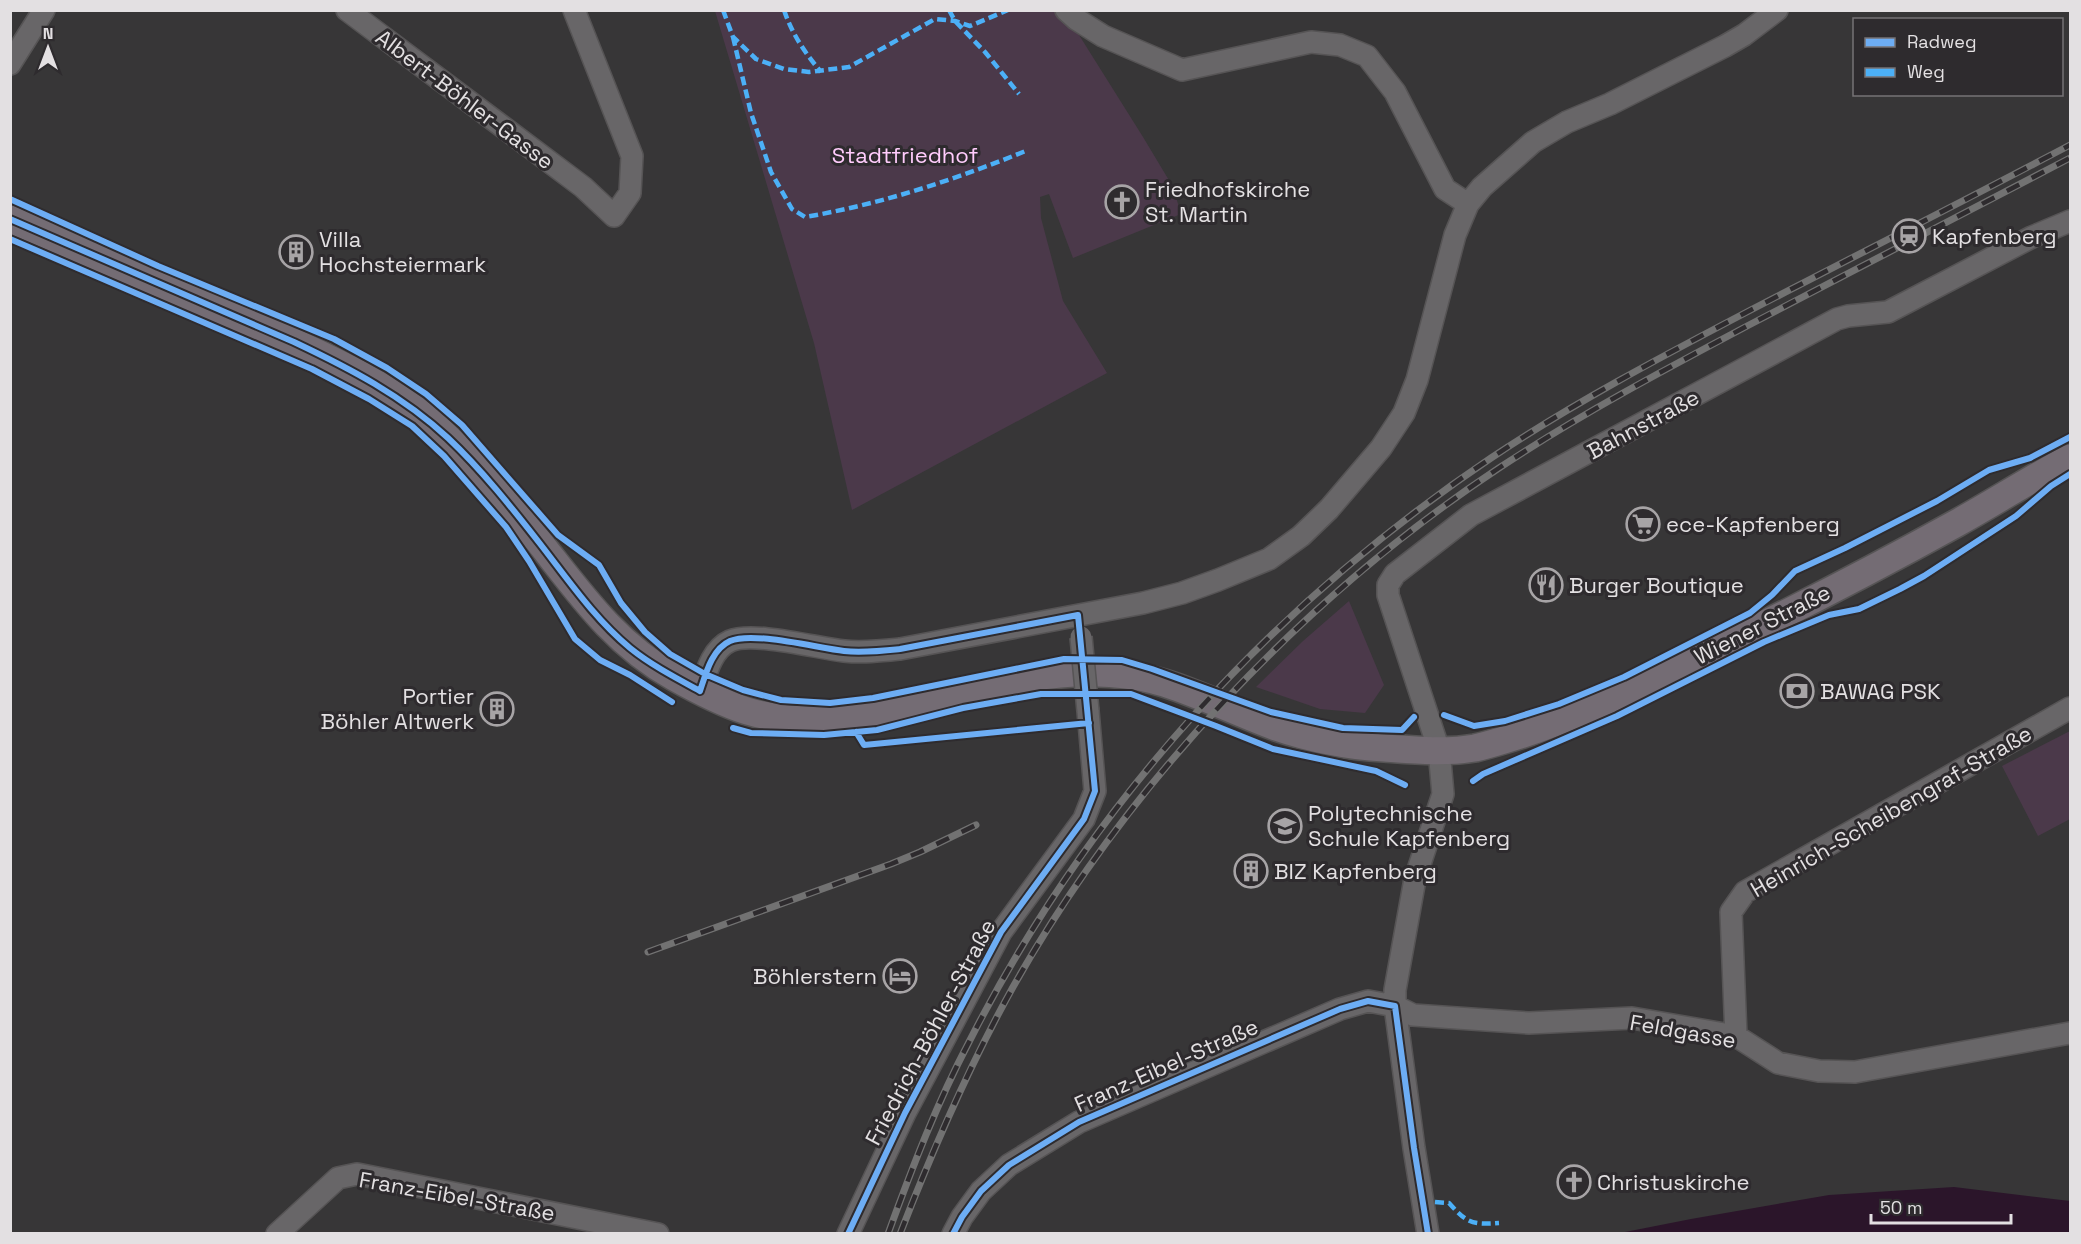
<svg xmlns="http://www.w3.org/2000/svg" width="2081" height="1244" font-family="'Space Grotesk',sans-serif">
<rect width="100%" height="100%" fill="#373637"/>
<!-- green -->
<path fill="#4b394a" d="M 715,11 L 1054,11 L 1079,35 L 1143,137 L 1173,187 L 1181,214 L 1073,258 L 1049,194 L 1040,197 L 1041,218 L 1063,301 L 1107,373 L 852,510 L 814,343 Z
M 1349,601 L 1384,685 L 1365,713 L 1320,709 L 1256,687 L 1303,641 Z
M 2070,731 L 2070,819 L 2038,836 L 2002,766 Z"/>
<!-- water -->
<path fill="#2b152a" d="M 1954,1187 L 2070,1201 L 2070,1233 L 1620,1233 L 1691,1219 L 1829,1195 Z"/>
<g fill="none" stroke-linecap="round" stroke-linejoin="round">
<!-- minor casing -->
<g stroke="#565455" stroke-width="24">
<path id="minor" d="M 347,10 L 583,187 L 614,216 L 630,193 L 632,156 L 574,10
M 1066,10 L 1076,19 L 1103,36 L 1182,70 L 1311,42 L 1340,45 L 1367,56 L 1395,92 L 1445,189 L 1468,204
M 10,64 L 44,10
M 700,691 C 706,673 712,649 730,641 C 753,631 817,648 844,651 C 863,653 881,651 900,649 L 1143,603 L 1182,593 L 1218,580 L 1269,559 L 1301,536 L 1329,509 L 1381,448 L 1404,413 L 1417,380 L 1455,235 L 1468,204 L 1482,187 L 1533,142 L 1567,122 L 1610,104 L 1725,46 L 1744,35 L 1777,10
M 1736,1036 L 1731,912 L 1745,892 L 2070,708
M 277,1234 L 338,1178 L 357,1174 L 658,1234
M 848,1234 L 905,1113 L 1001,932 L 1084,819 L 1095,791 L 1088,711
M 953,1234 L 962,1217 L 981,1191 L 1009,1165 L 1079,1122 L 1340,1009 L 1368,1001 L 1395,1006 L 1413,1015 L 1529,1023 L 1632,1018 L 1736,1036 L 1778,1063 L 1819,1071 L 1855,1072 L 2070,1033
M 1428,1234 L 1414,1148 L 1395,1006 L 1395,990 L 1415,879 L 1443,794 L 1439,750 L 1388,595 L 1388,585 L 1395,574 L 1471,515 L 1837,319 L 1848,316 L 1888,312 L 2032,237 L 2070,221"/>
</g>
<!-- major casing -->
<g stroke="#565455" stroke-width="30">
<path id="major" d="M 10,219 L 294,342 C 339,363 386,385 425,417 C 445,434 464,454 482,474 C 502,497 521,520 540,543 C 581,595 615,644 674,677 C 697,690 722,703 747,711 C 853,743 967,678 1074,673 C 1107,672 1142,675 1173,686 C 1208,698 1241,714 1276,727 C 1311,739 1347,746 1384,748 C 1413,750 1446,753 1475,748 C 1484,746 1494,743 1504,740 C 1562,723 1616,697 1671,670 C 1767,624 1863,575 1957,523 C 1995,502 2032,478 2070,458"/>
</g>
<!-- minor -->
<use href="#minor" stroke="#686668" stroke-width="21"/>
<!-- major -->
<use href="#major" stroke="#746c74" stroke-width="27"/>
<!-- rail casing -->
<g stroke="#727272" stroke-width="7">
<path id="rail" d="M 648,952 L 891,864 L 920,852 L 976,825
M 888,1234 C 912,1168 937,1103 969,1042 C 1090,804 1271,606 1491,458 C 1572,404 1659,358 1745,313 C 1853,257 1962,202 2070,145
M 900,1234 C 933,1149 969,1066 1013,987 C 1127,784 1305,596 1499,468 C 1579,415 1664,370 1749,325 C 1856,269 1963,214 2070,158"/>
</g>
<!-- rail -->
<use href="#rail" stroke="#2e2b2e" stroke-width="4.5" stroke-dasharray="14" stroke-linecap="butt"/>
<!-- minor-bridge casing -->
<g stroke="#565455" stroke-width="24" stroke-linecap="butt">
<path id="minor-bridge" d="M 1081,637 L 1088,711"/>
</g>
<!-- minor-bridge -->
<use href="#minor-bridge" stroke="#686668" stroke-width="21"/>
<!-- quiet -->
<path stroke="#4cb0f7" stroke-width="4.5" stroke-dasharray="9 4.5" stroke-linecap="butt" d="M 723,10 L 733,37 L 756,59 L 784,69 L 809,72 L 849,67 L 935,19 L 955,21 L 970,26 L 1008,10
M 784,10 C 792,34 805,53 821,72
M 949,10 L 955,21 L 985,52 L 1019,94
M 733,37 L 751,113 L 771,172 L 792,209 L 805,217 C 882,204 957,179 1028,150
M 1435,1202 L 1449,1203 C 1467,1223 1472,1225 1499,1223"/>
<!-- cycleway casing -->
<g stroke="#2e2b2e" stroke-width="10">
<path id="cycleway" d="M 10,199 L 158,266 L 334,339 L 387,368 L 426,394 L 462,425 L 558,535 L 599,565 L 621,603 L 645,632 L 670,654 L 705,674 L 743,690 L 781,700 L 830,703 L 873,698 L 1064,659 L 1122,660 L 1152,669 L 1271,712 L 1343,728 L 1402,730 L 1414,717
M 10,219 L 294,342 C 349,368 403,396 448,438 C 482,470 512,508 541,545 C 569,581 595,619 630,648 C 651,665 676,678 700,691 C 706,673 712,649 730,641 C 753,631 817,648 844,651 C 863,653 881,651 900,649 L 1078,615 L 1095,791 L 1084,819 L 1001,932 L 905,1113 L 848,1234
M 10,239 L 312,369 L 369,399 L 412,426 L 444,456 L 506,527 L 529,561 L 575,639 L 600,660 L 630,675 L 672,702
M 1444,715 L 1474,726 L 1505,721 L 1559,704 L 1624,677 L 1750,613 L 1772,595 L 1795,571 L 1845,548 L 1937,501 L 1989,470 L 2030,458 L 2070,437
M 733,728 L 751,733 L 824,735 L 877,730 L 963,708 L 1041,694 L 1131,694 L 1216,726 L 1273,749 L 1376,771 L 1405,785
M 856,732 L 864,745 L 1089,723
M 1473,781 L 1483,774 L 1617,716 L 1764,642 L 1829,615 L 1859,609 L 1900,589 L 1924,576 L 2016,516 L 2051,486 L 2070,474
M 953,1234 L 962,1217 L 981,1191 L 1009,1165 L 1079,1122 L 1340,1009 L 1368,1001 L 1395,1006 L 1414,1148 L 1428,1234"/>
</g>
<!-- cycleway -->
<use href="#cycleway" stroke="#6dadf4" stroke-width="6"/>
</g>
<!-- icons -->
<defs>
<g id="church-ring" transform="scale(1.725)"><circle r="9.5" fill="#2e2b2e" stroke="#a7a4a6" stroke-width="1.5"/><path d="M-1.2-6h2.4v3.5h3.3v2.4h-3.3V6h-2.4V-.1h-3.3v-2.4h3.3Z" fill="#a7a4a6"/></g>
<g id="station-ring" transform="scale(1.725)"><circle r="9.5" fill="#2e2b2e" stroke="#a7a4a6" stroke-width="1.5"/><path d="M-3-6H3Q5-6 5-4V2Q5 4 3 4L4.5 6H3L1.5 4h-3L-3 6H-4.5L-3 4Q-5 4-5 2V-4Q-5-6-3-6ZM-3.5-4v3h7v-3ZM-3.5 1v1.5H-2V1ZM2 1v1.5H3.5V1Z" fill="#a7a4a6"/></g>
<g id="building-ring" transform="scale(1.725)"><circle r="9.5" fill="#2e2b2e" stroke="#a7a4a6" stroke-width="1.5"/><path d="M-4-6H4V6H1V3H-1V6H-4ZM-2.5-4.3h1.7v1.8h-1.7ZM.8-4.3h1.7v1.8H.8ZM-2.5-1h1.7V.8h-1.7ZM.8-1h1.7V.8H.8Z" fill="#a7a4a6"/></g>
<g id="supermarket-ring" transform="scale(1.725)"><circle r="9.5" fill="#2e2b2e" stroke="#a7a4a6" stroke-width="1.5"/><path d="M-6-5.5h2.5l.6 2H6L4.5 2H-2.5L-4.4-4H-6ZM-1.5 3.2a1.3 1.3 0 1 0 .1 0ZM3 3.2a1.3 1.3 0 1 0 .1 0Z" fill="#a7a4a6"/></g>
<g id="restaurant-ring" transform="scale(1.725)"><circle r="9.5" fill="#2e2b2e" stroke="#a7a4a6" stroke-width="1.5"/><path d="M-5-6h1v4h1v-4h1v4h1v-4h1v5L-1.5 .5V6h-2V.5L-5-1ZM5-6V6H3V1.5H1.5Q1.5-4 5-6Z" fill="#a7a4a6"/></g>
<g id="bank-ring" transform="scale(1.725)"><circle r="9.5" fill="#2e2b2e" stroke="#a7a4a6" stroke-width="1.5"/><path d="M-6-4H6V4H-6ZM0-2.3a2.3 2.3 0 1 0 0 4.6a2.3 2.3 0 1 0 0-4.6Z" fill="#a7a4a6"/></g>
<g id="school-ring" transform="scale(1.725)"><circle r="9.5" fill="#2e2b2e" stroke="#a7a4a6" stroke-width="1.5"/><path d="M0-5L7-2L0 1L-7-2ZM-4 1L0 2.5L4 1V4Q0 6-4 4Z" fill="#a7a4a6"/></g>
<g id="hotel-ring" transform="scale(1.725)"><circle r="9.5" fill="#2e2b2e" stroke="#a7a4a6" stroke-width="1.5"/><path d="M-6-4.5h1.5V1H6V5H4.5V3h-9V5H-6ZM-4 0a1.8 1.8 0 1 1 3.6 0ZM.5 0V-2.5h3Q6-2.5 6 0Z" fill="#a7a4a6"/></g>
</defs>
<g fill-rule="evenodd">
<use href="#church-ring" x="1122" y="202"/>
<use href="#station-ring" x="1909" y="236"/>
<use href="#building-ring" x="296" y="252"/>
<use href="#supermarket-ring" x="1643" y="524"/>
<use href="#restaurant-ring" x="1546" y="585"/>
<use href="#bank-ring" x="1797" y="691"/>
<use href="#building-ring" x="497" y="709"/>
<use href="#school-ring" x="1285" y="826"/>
<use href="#building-ring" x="1251" y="871"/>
<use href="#hotel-ring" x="900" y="976"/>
<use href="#church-ring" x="1574" y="1182"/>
</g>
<g text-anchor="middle" stroke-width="6" stroke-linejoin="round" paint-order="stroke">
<!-- street labels -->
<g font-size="22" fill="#e3e0e2" stroke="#2e2b2e">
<text transform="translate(465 99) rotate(37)" y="8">Albert-Böhler-Gasse</text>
<text transform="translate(1643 424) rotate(-28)" y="8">Bahnstraße</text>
<text transform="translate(1762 624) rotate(-27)" y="8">Wiener Straße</text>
<text transform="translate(1891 811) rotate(-30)" y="8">Heinrich-Scheibengraf-Straße</text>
<text transform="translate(1683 1031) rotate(10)" y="8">Feldgasse</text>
<text transform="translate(930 1032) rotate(-62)" y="8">Friedrich-Böhler-Straße</text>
<text transform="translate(1166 1065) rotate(-24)" y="8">Franz-Eibel-Straße</text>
<text transform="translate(457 1196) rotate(10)" y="8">Franz-Eibel-Straße</text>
</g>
<!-- park labels -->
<g font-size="22" fill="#ffccfc" stroke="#2e2b2e">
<text x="905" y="163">Stadtfriedhof</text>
</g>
<!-- poi labels -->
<g font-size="22" fill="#e3e0e2" stroke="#2e2b2e" text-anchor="start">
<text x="1145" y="197">Friedhofskirche<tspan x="1145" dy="25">St. Martin</tspan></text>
<text x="1932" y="244">Kapfenberg</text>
<text x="319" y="247">Villa<tspan x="319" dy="25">Hochsteiermark</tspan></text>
<text x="1666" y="532">ece-Kapfenberg</text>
<text x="1569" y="593">Burger Boutique</text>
<text x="1820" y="699">BAWAG PSK</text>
<text x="474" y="704" text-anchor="end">Portier<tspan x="474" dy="25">Böhler Altwerk</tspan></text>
<text x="1308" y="821">Polytechnische<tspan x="1308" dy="25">Schule Kapfenberg</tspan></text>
<text x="1274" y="879">BIZ Kapfenberg</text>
<text x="877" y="984" text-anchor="end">Böhlerstern</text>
<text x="1597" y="1190">Christuskirche</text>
</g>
</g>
<!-- border -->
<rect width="2081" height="1244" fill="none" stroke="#e3e0e2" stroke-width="24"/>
<!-- legend -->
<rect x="1853" y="18" width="210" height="78" fill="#2e2b2e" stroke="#767376" stroke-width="1.5"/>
<rect x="1865" y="38" width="30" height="9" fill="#6dadf4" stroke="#767376" stroke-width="1.5"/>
<text x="1907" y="48" font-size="18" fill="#e3e0e2">Radweg</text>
<rect x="1865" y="68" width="30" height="9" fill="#4cb0f7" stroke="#767376" stroke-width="1.5"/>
<text x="1907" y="78" font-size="18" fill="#e3e0e2">Weg</text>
<!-- north arrow -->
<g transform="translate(48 48)" stroke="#2e2b2e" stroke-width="4.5" paint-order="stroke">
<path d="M0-4.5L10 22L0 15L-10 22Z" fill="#e3e0e2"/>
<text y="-9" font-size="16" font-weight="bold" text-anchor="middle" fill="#e3e0e2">N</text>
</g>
<!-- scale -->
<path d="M1871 1214v9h140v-9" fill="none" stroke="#e3e0e2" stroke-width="3"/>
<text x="1880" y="1214" font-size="18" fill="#e3e0e2" stroke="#2e2b2e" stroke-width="4.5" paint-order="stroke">50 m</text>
</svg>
